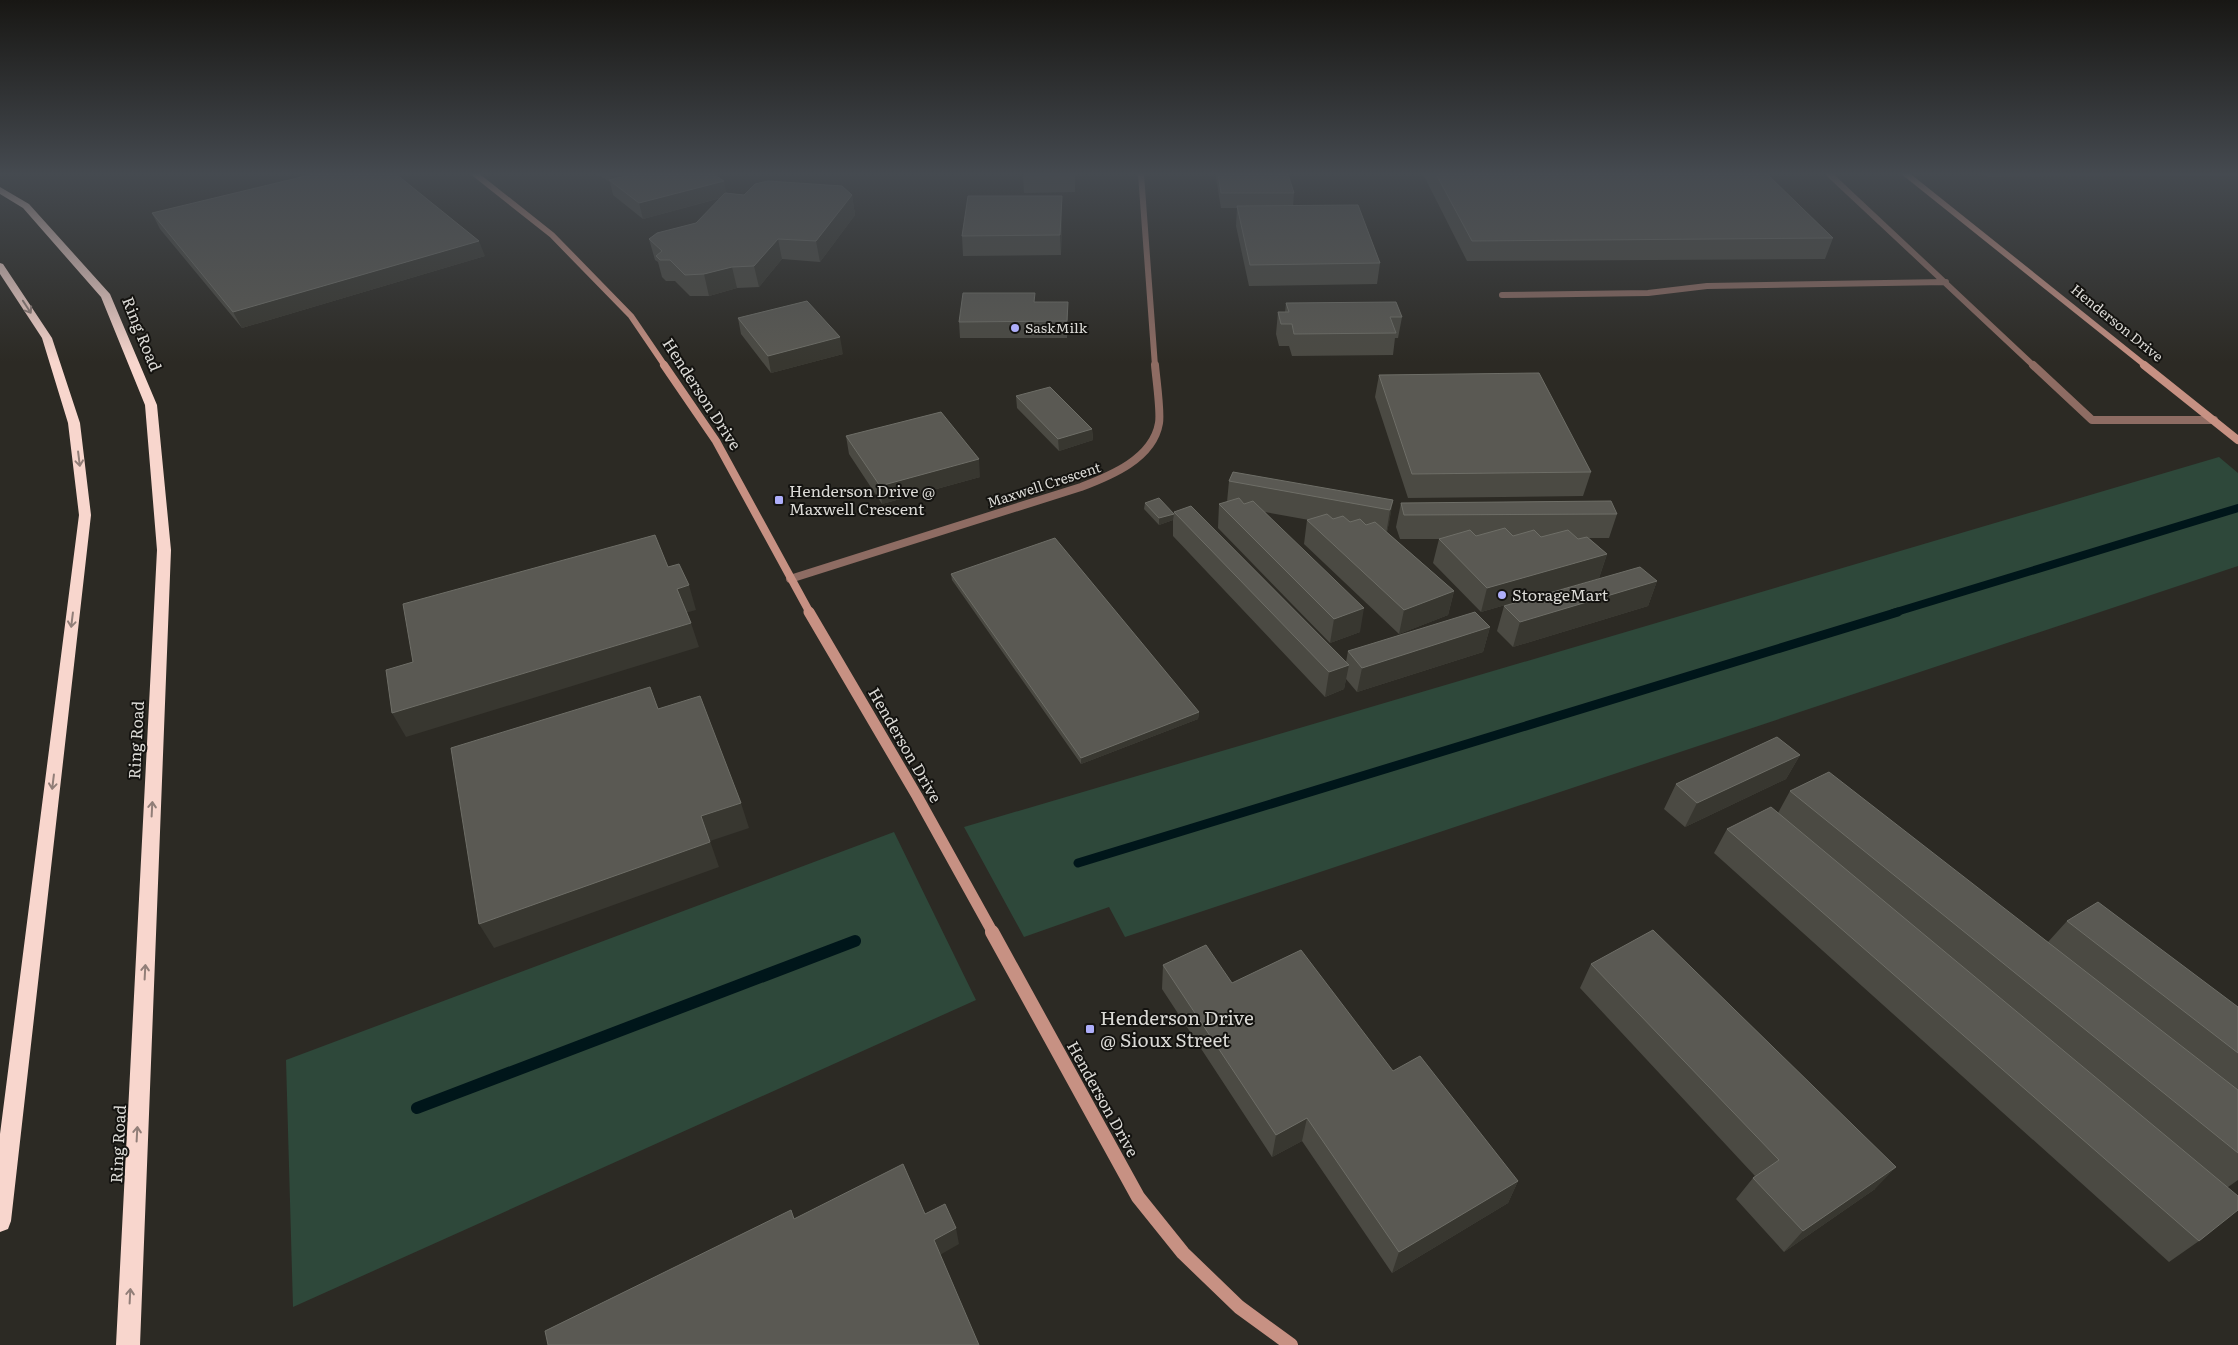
<svg xmlns="http://www.w3.org/2000/svg" width="2238" height="1345" font-family="Literata,serif">
<rect width="100%" height="100%" fill="#2c2a24"/>
<!-- green -->
<path fill="#2e483a" d="M 2219,457 L 2238,473 L 2238,566 L 1125,937 L 1109,907 L 1024,937 L 964,827 Z
M 894,832 L 976,1000 L 293,1307 L 286,1060 Z"/>
<g fill="none" stroke-linecap="round" stroke-linejoin="round">
<!-- stream-far2 -->
<path stroke="#00161a" stroke-width="8" d="M 1893,613 L 2238,508"/>
<!-- stream-far1 -->
<path stroke="#00161a" stroke-width="9" d="M 1078,863 L 1898,612"/>
<!-- stream -->
<path stroke="#00161a" stroke-width="12" d="M 417,1108 L 855,941"/>
<!-- lane-far1 -->
<path stroke="#8e6c63" stroke-width="6" d="M 1829,174 L 2034,366
M 1502,295 L 1648,293 L 1707,286 L 1946,282"/>
<!-- lane -->
<path stroke="#8e6c63" stroke-width="8" d="M 2033,365 L 2092,420 L 2214,420"/>
<!-- street-far1 -->
<path stroke="#8e6c63" stroke-width="6" d="M 1141,174 L 1155,366"/>
<!-- street -->
<path stroke="#8e6c63" stroke-width="8" d="M 790,579 L 1081,487 C 1110,476 1153,459 1159,423 C 1161,411 1156,378 1155,365"/>
<!-- secondary-far3 -->
<path stroke="#c79183" stroke-width="6" d="M 475,174 L 552,235 L 631,316 L 665,366
M 1906,174 L 2146,366"/>
<!-- secondary-far2 -->
<path stroke="#c79183" stroke-width="8" d="M 664,365 L 716,441 L 810,613
M 2144,365 L 2238,440"/>
<!-- secondary-far1 -->
<path stroke="#c79183" stroke-width="11" d="M 809,612 L 917,796 L 993,933"/>
<!-- secondary -->
<path stroke="#c79183" stroke-width="14" d="M 992,932 L 1138,1197 L 1183,1253 L 1239,1307 L 1291,1345"/>
<!-- highway -->
<path fill="#f8d6cd" fill-rule="evenodd" d="M 0,187 L 29,204 L 110,294 L 157,405 L 171,550 L 140,1345 L 116,1345 L 157,550 L 145,405 L 101,297 L 23,208 L 0,194 Z
M 0,263 L 3,264 L 52,338 L 80,423 L 91,515 L 11,1221 L 8,1229 L 0,1232 L 0,1134 L 79,515 L 68,423 L 42,338 L 0,274 Z"/>
</g>
<!-- wall -->
<path fill="#4b4a43" d="M 597,174 L 713,174 L 727,193 L 744,195 L 852,195 L 855,215 L 820,262 L 782,259 L 759,287 L 737,288 L 709,296 L 690,296 L 675,281 L 666,281 L 662,277 L 658,262 L 655,260 L 649,239 L 696,223 L 721,198 L 643,219 L 613,195 L 610,182 Z
M 1023,174 L 1075,174 L 1075,192 L 1024,193 Z
M 1216,174 L 1288,174 L 1294,193 L 1293,206 L 1380,263 L 1377,284 L 1249,286 L 1236,226 L 1237,208 L 1221,208 L 1216,178 Z
M 1423,174 L 1767,174 L 1833,238 L 1825,259 L 1467,261 Z
M 1983,174 L 2238,174 L 2238,176 L 1989,177 Z
M 152,213 L 485,256 L 242,328 L 160,229 Z
M 1062,216 L 1061,255 L 963,256 L 962,236 Z
M 1035,302 L 1068,318 L 1067,338 L 960,338 L 959,322 Z
M 1286,303 L 1402,317 L 1398,338 L 1395,338 L 1393,355 L 1292,356 L 1289,346 L 1279,346 L 1276,334 L 1278,312 L 1285,312 Z
M 738,318 L 843,354 L 771,373 L 741,334 Z
M 1379,375 L 1591,472 L 1583,496 L 1408,498 L 1375,397 Z
M 1016,396 L 1092,429 L 1093,440 L 1059,451 L 1017,408 Z
M 846,436 L 980,477 L 882,504 L 849,454 Z
M 1229,481 L 1393,500 L 1387,532 L 1454,591 L 1448,615 L 1399,634 L 1304,544 L 1307,520 L 1309,520 L 1265,512 L 1360,632 L 1330,643 L 1218,528 L 1219,504 L 1227,502 Z
M 1145,503 L 1174,514 L 1174,512 L 1346,662 L 1348,651 L 1490,627 L 1483,652 L 1357,692 L 1346,679 L 1344,689 L 1325,697 L 1173,536 L 1173,520 L 1159,525 L 1144,509 Z
M 1401,503 L 1617,514 L 1609,538 L 1589,538 L 1607,554 L 1599,578 L 1481,612 L 1433,563 L 1439,539 L 1400,539 L 1396,527 Z
M 951,574 L 1199,712 L 1198,719 L 1081,764 L 952,580 Z
M 1657,581 L 1648,606 L 1513,647 L 1497,631 L 1504,606 Z
M 1800,755 L 1786,779 L 1685,827 L 1664,809 L 1676,784 Z
M 1790,791 L 2048,942 L 2067,921 L 2238,1007 L 2238,1180 L 2228,1187 L 2199,1241 L 2169,1262 L 1714,853 L 1727,829 L 1778,813 Z
M 1591,964 L 1875,1189 L 1784,1252 L 1736,1199 L 1753,1178 L 1755,1176 L 1580,988 Z
M 1163,965 L 1232,983 L 1393,1071 L 1518,1181 L 1508,1203 L 1392,1273 L 1302,1141 L 1272,1157 L 1162,989 Z"/>
<!-- shaded-wall -->
<path fill="#383730" d="M 609,174 L 648,174 L 611,181 Z
M 724,181 L 727,196 L 643,219 L 639,203 Z
M 852,195 L 855,215 L 820,262 L 816,241 Z
M 1062,196 L 1062,216 L 1061,255 L 1060,235 Z
M 778,239 L 782,259 L 759,287 L 754,266 Z
M 479,241 L 485,256 L 242,328 L 233,312 Z
M 732,267 L 737,288 L 709,296 L 704,274 Z
M 1068,302 L 1068,318 L 1067,338 L 1067,321 Z
M 840,337 L 843,354 L 771,373 L 768,356 Z
M 1092,429 L 1093,440 L 1059,451 L 1058,439 Z
M 979,459 L 980,477 L 882,504 L 880,486 Z
M 1393,500 L 1389,524 L 1386,534 L 1390,510 Z
M 1174,514 L 1173,520 L 1159,525 L 1159,518 Z
M 1607,554 L 1599,578 L 1481,612 L 1487,588 Z
M 1657,581 L 1648,606 L 1513,647 L 1520,622 Z
M 689,585 L 696,610 L 685,613 L 677,589 Z
M 1454,591 L 1448,615 L 1399,634 L 1404,610 Z
M 1364,608 L 1360,632 L 1330,643 L 1334,619 Z
M 691,623 L 699,647 L 406,737 L 392,713 Z
M 1490,627 L 1483,652 L 1357,692 L 1362,668 Z
M 1349,665 L 1344,689 L 1325,697 L 1329,672 Z
M 1199,712 L 1198,719 L 1081,764 L 1081,758 Z
M 1800,755 L 1786,779 L 1685,827 L 1697,803 Z
M 741,803 L 749,828 L 710,841 L 719,867 L 494,948 L 479,924 L 701,816 Z
M 1307,1118 L 1302,1141 L 1272,1157 L 1276,1135 Z
M 1896,1167 L 1875,1189 L 1784,1252 L 1803,1231 Z
M 1518,1181 L 1508,1203 L 1392,1273 L 1399,1252 Z
M 956,1228 L 959,1244 L 938,1256 L 934,1240 Z"/>
<!-- building -->
<path fill="#5a5953" stroke="#6e6e67" d="M 314,174 L 396,174 L 479,241 L 233,312 L 152,213 Z
M 634,174 L 713,174 L 724,181 L 639,203 L 609,180 Z
M 1218,174 L 1288,174 L 1294,193 L 1221,193 Z
M 1436,174 L 1767,174 L 1833,238 L 1472,241 Z
M 768,181 L 842,186 L 852,195 L 816,241 L 778,239 L 754,266 L 732,267 L 704,274 L 685,275 L 670,260 L 660,260 L 656,256 L 662,251 L 649,239 L 657,233 L 696,223 L 725,193 L 744,195 L 755,184 Z
M 968,196 L 1062,196 L 1060,235 L 962,236 Z
M 1358,205 L 1380,263 L 1250,265 L 1237,206 Z
M 963,293 L 1035,293 L 1034,302 L 1068,302 L 1067,321 L 959,322 Z
M 807,301 L 840,337 L 768,356 L 738,318 Z
M 1396,302 L 1402,317 L 1390,317 L 1396,333 L 1294,334 L 1292,324 L 1281,324 L 1278,312 L 1289,312 L 1286,303 Z
M 1539,373 L 1591,472 L 1412,474 L 1379,375 Z
M 1050,387 L 1092,429 L 1058,439 L 1016,396 Z
M 941,412 L 979,459 L 880,486 L 846,436 Z
M 1233,472 L 1393,500 L 1390,510 L 1229,481 Z
M 1159,498 L 1174,514 L 1159,518 L 1145,503 Z
M 1239,498 L 1244,504 L 1253,501 L 1364,608 L 1334,619 L 1219,504 Z
M 1611,501 L 1617,514 L 1404,515 L 1401,503 Z
M 1191,506 L 1349,665 L 1329,672 L 1174,512 Z
M 1327,514 L 1333,519 L 1343,516 L 1350,522 L 1360,519 L 1366,525 L 1375,522 L 1454,591 L 1404,610 L 1307,520 Z
M 1505,528 L 1513,536 L 1534,530 L 1541,537 L 1568,530 L 1578,539 L 1587,537 L 1607,554 L 1487,588 L 1439,539 L 1470,530 L 1476,536 Z
M 655,535 L 668,567 L 679,564 L 689,585 L 677,589 L 691,623 L 392,713 L 386,670 L 413,662 L 403,604 Z
M 1055,538 L 1199,712 L 1081,758 L 951,574 Z
M 1640,567 L 1657,581 L 1520,622 L 1504,606 Z
M 1475,612 L 1490,627 L 1362,668 L 1348,651 Z
M 650,687 L 658,709 L 700,696 L 741,803 L 701,816 L 710,842 L 479,924 L 451,748 Z
M 1777,737 L 1800,755 L 1697,803 L 1676,784 Z
M 1829,772 L 2238,1090 L 2238,1153 L 1790,791 Z
M 1771,807 L 2238,1196 L 2238,1210 L 2199,1241 L 1727,829 Z
M 2098,902 L 2238,1007 L 2238,1053 L 2067,921 Z
M 1653,930 L 1896,1167 L 1803,1231 L 1753,1178 L 1779,1160 L 1591,964 Z
M 1206,945 L 1232,983 L 1301,950 L 1393,1071 L 1420,1056 L 1518,1181 L 1399,1252 L 1307,1118 L 1276,1135 L 1163,965 Z
M 903,1164 L 925,1214 L 945,1204 L 956,1228 L 934,1240 L 979,1345 L 548,1345 L 545,1331 L 791,1210 L 794,1219 Z"/>
<!-- one-way arrows -->
<defs><path id="oneway-shaft" d="M-6 0H5M1.5-3L5.5 0L1.5 3" fill="none" stroke-width="1.6" stroke-linecap="round" stroke-linejoin="round" transform="scale(1.25)"/></defs>
<g stroke="#917e78">
<use href="#oneway-shaft" transform="translate(27 307) rotate(57)"/>
<use href="#oneway-shaft" transform="translate(79 459) rotate(83)"/>
<use href="#oneway-shaft" transform="translate(72 620) rotate(97)"/>
<use href="#oneway-shaft" transform="translate(53 782) rotate(97)"/>
<use href="#oneway-shaft" transform="translate(152 809) rotate(-87)"/>
<use href="#oneway-shaft" transform="translate(145 972) rotate(-87)"/>
<use href="#oneway-shaft" transform="translate(137 1134) rotate(-87)"/>
<use href="#oneway-shaft" transform="translate(130 1296) rotate(-87)"/>
</g>
<!-- sky -->
<linearGradient id="sky" x2="0" y2="1"><stop stop-color="#181714"/><stop offset="0.48" stop-color="#454a50"/><stop offset="1" stop-color="#454a50" stop-opacity="0"/></linearGradient>
<rect width="2238" height="362" fill="url(#sky)"/>
<!-- markers -->
<g fill="#aeaefa" stroke="#141310" stroke-width="2">
<circle cx="1015" cy="328" r="5"/>
<rect x="774" y="495" width="10" height="10" rx="2.5"/>
<circle cx="1502" cy="595" r="5"/>
<rect x="1085" y="1024" width="10" height="10" rx="2.5"/>
</g>
<g text-anchor="middle" stroke-width="4" stroke-linejoin="round" paint-order="stroke">
<!-- far-street labels -->
<g font-size="14" fill="#dbdad6" stroke="#141310">
<text transform="translate(2117 323) rotate(39)" y="5">Henderson Drive</text>
<text transform="translate(1044 485) rotate(-18)" y="5">Maxwell Crescent</text>
</g>
<!-- far-poi labels -->
<g font-size="14" fill="#dbdad6" stroke="#141310" text-anchor="start">
<text x="1025" y="333">SaskMilk</text>
</g>
<!-- street labels -->
<g font-size="16" fill="#dbdad6" stroke="#141310">
<text transform="translate(142 334) rotate(68)" y="6">Ring Road</text>
<text transform="translate(702 394) rotate(57)" y="6">Henderson Drive</text>
<text transform="translate(136 740) rotate(-87)" y="6">Ring Road</text>
<text transform="translate(905 745) rotate(60)" y="6">Henderson Drive</text>
<text transform="translate(1103 1099) rotate(61)" y="6">Henderson Drive</text>
<text transform="translate(118 1144) rotate(-87)" y="6">Ring Road</text>
</g>
<!-- poi labels -->
<g font-size="16" fill="#dbdad6" stroke="#141310" text-anchor="start">
<text x="789" y="497">Henderson Drive @<tspan x="789" dy="18">Maxwell Crescent</tspan></text>
<text x="1512" y="601">StorageMart</text>
</g>
<!-- near-poi labels -->
<g font-size="19" fill="#dbdad6" stroke="#141310" text-anchor="start">
<text x="1100" y="1025">Henderson Drive<tspan x="1100" dy="22">@ Sioux Street</tspan></text>
</g>
</g>
</svg>
